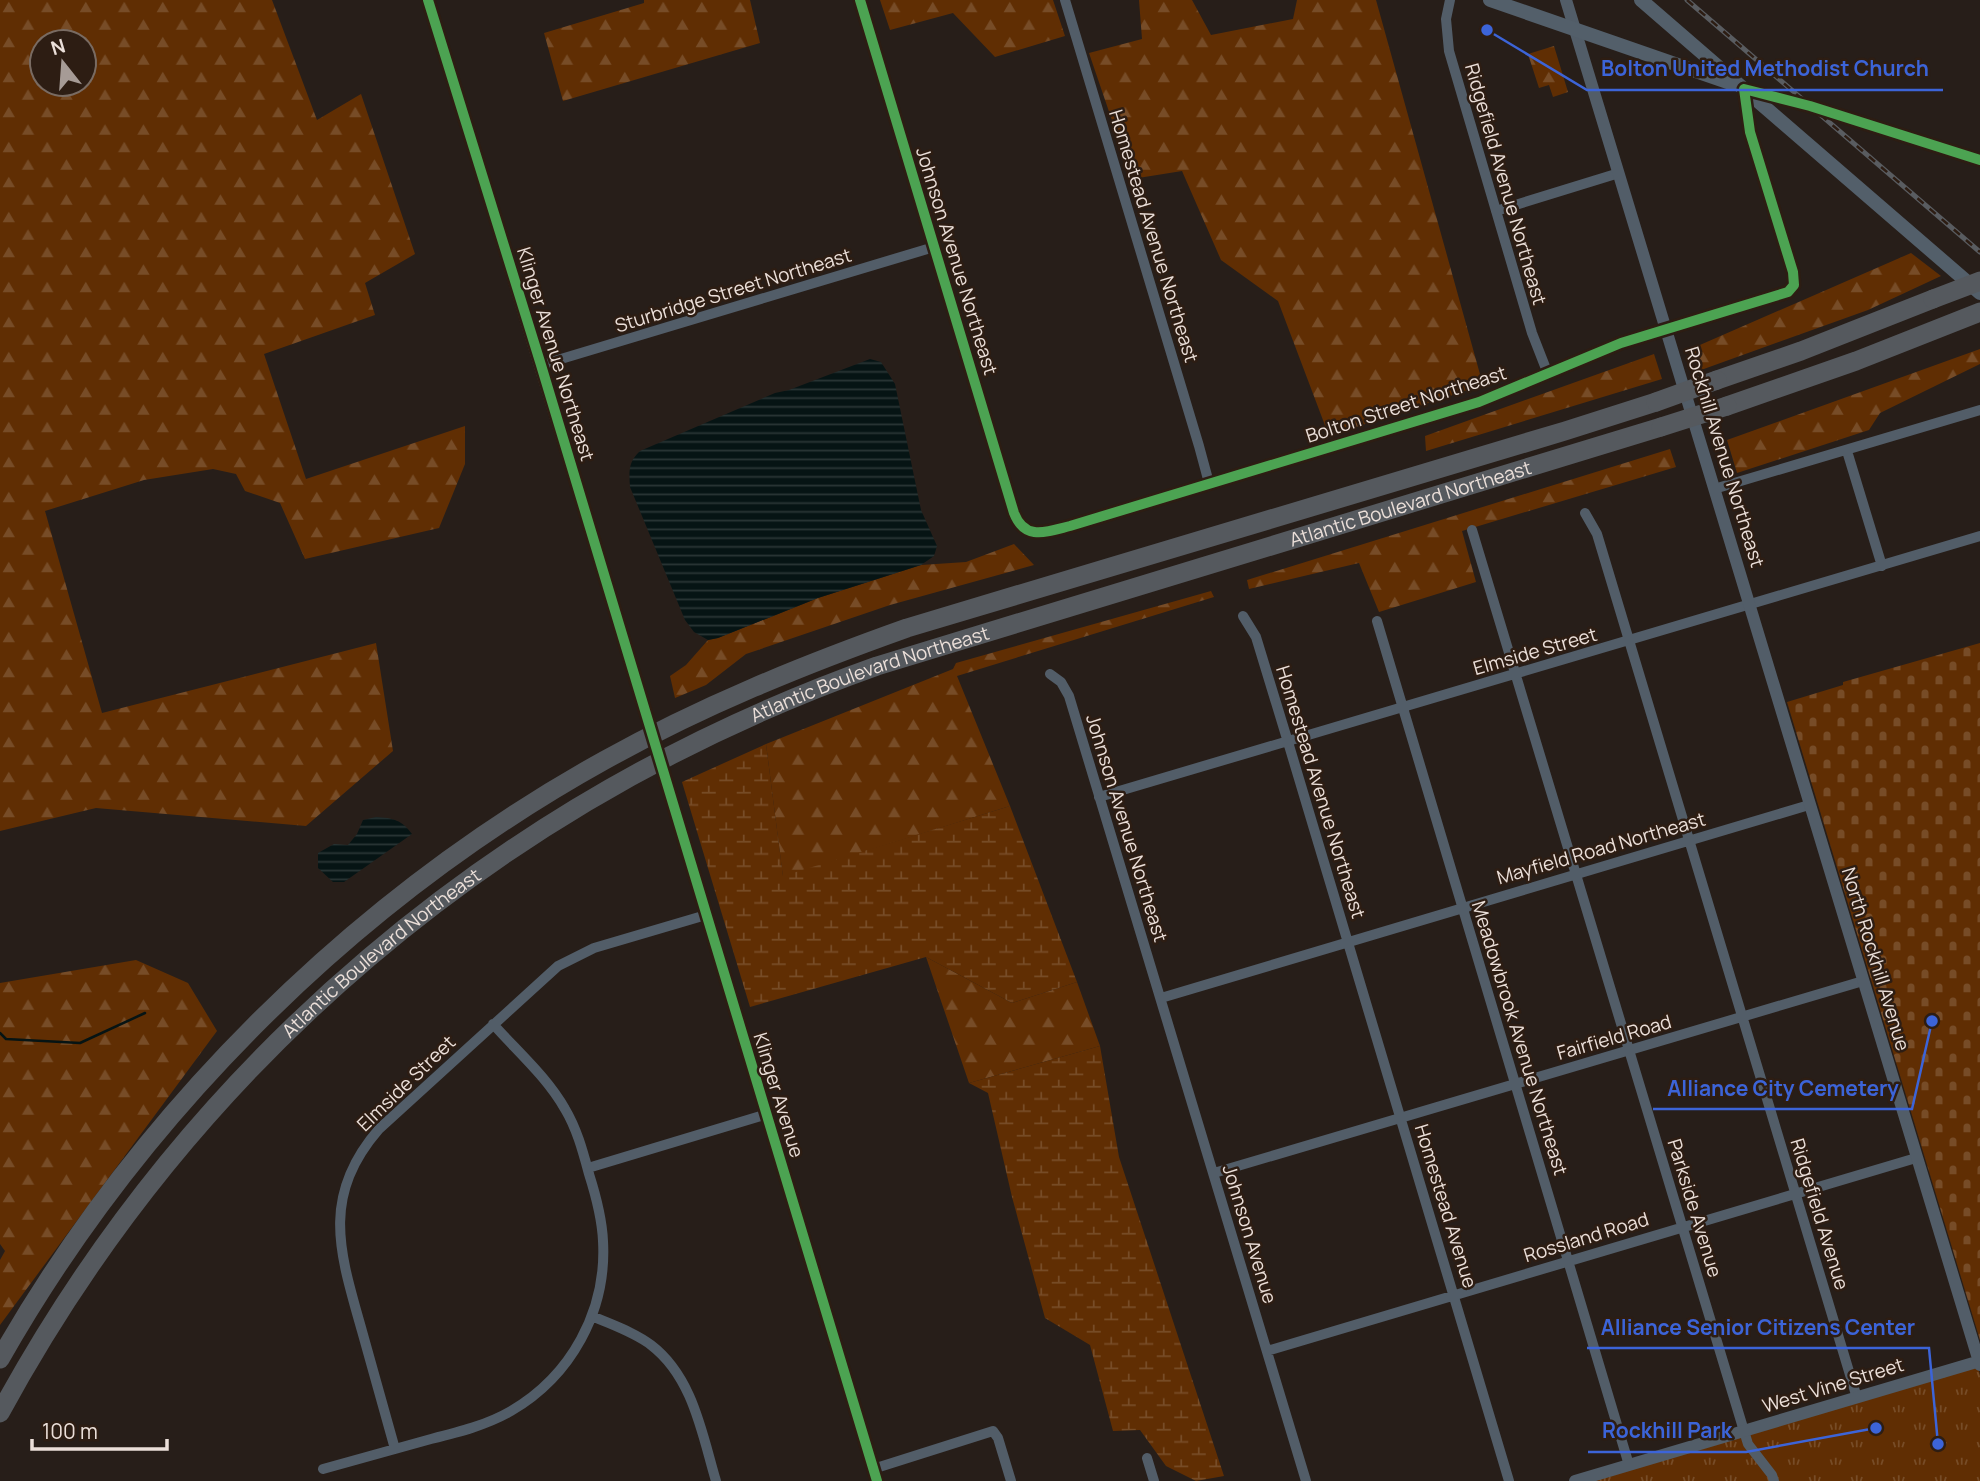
<svg xmlns="http://www.w3.org/2000/svg" width="1980" height="1481" font-family="Manrope,sans-serif">
<defs>
<pattern id="forest-firs" width="22" height="20" patternUnits="userSpaceOnUse" patternTransform="scale(1.75)"><rect width="22" height="20" fill="#602e03"/><path d="M5 1l3.5 6h-7zM16 11l3.5 6h-7z" fill="#774c27"/></pattern>
<pattern id="wetland-marsh" width="20" height="14" patternUnits="userSpaceOnUse" patternTransform="scale(1.75)"><rect width="20" height="14" fill="#602e03"/><path d="M1 5h8M5 5V1M11 12h8M15 12V8" fill="none" stroke="#774c27"/></pattern>
<pattern id="cemetery-stones" width="16" height="16" patternUnits="userSpaceOnUse" patternTransform="scale(1.75)"><rect width="16" height="16" fill="#602e03"/><path d="M2 7V4a2 2 0 0 1 4 0v3zM10 15v-3a2 2 0 0 1 4 0v3z" fill="#774c27"/></pattern>
<pattern id="park-tufts" width="24" height="20" patternUnits="userSpaceOnUse" patternTransform="scale(1.75)"><rect width="24" height="20" fill="#602e03"/><path d="M3 7l-1-3M5 7V3M7 7l1-3M15 17l-1-3M17 17v-4M19 17l1-3" fill="none" stroke="#774c27"/></pattern>
<pattern id="water-rules" width="6" height="5" patternUnits="userSpaceOnUse" patternTransform="scale(1.75)"><rect width="6" height="5" fill="#061414"/><path d="M0 2.5h6" fill="none" stroke="#2a3636"/></pattern>
</defs>
<rect width="100%" height="100%" fill="#271e19"/>
<!-- forest -->
<path fill="url(#forest-firs)" fill-rule="evenodd" d="M 0,0 L 272,0 L 317,120 L 361,94 L 415,254 L 365,283 L 375,315 L 264,354 L 306,479 L 465,426 L 465,464 L 439,528 L 305,559 L 280,503 L 245,491 L 236,474 L 213,469 L 144,480 L 45,511 L 102,713 L 376,643 L 393,751 L 306,826 L 96,808 L 0,831 ZM 42,42 L 84,42 L 84,84 L 42,84 Z
M 644,0 L 750,0 L 760,43 L 563,101 L 544,33 L 644,3 Z
M 880,0 L 1053,0 L 1065,36 L 995,57 L 953,13 L 890,30 Z
M 1139,0 L 1192,0 L 1211,35 L 1293,19 L 1297,0 L 1376,0 L 1483,385 L 1329,436 L 1278,301 L 1221,260 L 1182,171 L 1132,179 L 1089,53 L 1142,39 Z
M 1554,46 L 1568,92 L 1553,97 L 1549,85 L 1539,88 L 1528,54 Z
M 1911,253 L 1941,276 L 1868,310 L 1701,370 L 1693,348 Z
M 1980,349 L 1980,364 L 1880,413 L 1869,430 L 1737,473 L 1727,440 Z
M 1654,354 L 1662,379 L 1426,451 L 1425,436 Z
M 1670,449 L 1676,467 L 1462,531 L 1476,582 L 1379,612 L 1359,563 L 1249,589 L 1247,580 Z
M 1014,544 L 1034,565 L 890,605 L 746,654 L 706,685 L 675,698 L 670,676 L 686,665 L 708,640 L 718,638 L 818,598 L 921,565 L 966,562 Z
M 1211,591 L 1214,597 L 957,676 L 1010,806 L 783,877 L 766,744 L 953,669 L 956,663 Z
M 926,957 L 1012,1003 L 1077,982 L 1100,1046 L 969,1083 Z
M 136,960 L 188,983 L 217,1031 L 0,1325 L 0,1260 L 5,1251 L 0,1244 L 0,983 Z"/>
<!-- wetland -->
<path fill="url(#wetland-marsh)" d="M 766,744 L 783,876 L 1010,806 L 1077,982 L 1012,1003 L 926,957 L 750,1007 L 682,782 Z
M 1100,1046 L 1119,1157 L 1224,1476 L 1196,1481 L 1166,1466 L 1140,1430 L 1113,1431 L 1090,1345 L 1045,1318 L 1012,1197 L 988,1093 L 969,1083 Z"/>
<!-- cemetery -->
<path fill="url(#cemetery-stones)" d="M 1980,643 L 1980,1340 L 1787,702 L 1843,685 L 1843,682 Z"/>
<!-- park -->
<path fill="url(#park-tufts)" d="M 1978,1367 L 1980,1375 L 1980,1481 L 1593,1481 Z"/>
<!-- water -->
<path fill="url(#water-rules)" d="M 870,359 L 881,362 L 895,384 L 921,510 L 937,546 L 934,556 L 921,565 L 818,598 L 718,638 L 708,640 L 694,632 L 685,620 L 630,487 C 629,472 628,462 640,451 L 775,393 L 789,390 Z
M 376,817 C 393,818 402,820 412,834 L 344,882 L 333,882 L 318,868 L 318,853 L 334,844 L 348,845 L 357,834 L 363,820 Z"/>
<g fill="none" stroke-linecap="round" stroke-linejoin="round">
<!-- stream -->
<path stroke="#061414" stroke-width="2.5" d="M 0,1033 L 6,1039 L 80,1043 L 145,1013"/>
<!-- minor -->
<path stroke="#525d68" stroke-width="10" d="M 860,0 L 1014,513 C 1025,541 1046,532 1070,526 L 1479,402 L 1621,343 L 1788,292 L 1794,285 L 1793,272 L 1750,132 L 1744,89 L 1810,106 L 1980,160
M 1065,0 L 1199,446 L 1209,483
M 1450,0 L 1446,19 L 1449,51 L 1532,333 L 1548,374
M 1496,211 L 1619,173
M 541,365 L 934,247
M 1847,451 L 1882,566
M 1714,489 L 1980,410
M 1585,513 L 1597,534 L 1857,1398
M 1472,530 L 1744,1431 L 1748,1444 L 1772,1475 L 1774,1481
M 1243,616 L 1256,637 L 1288,742 L 1509,1481
M 1377,621 L 1629,1465
M 1050,674 L 1061,682 L 1069,696 L 1306,1481
M 1099,797 L 1980,536
M 1161,998 L 1809,805
M 588,1168 L 767,1114
M 1214,1173 L 1863,981
M 592,1316 C 612,1325 634,1332 651,1345 C 693,1377 702,1434 716,1481
M 1267,1351 L 1916,1158
M 395,1449 C 384,1410 373,1370 362,1331 C 340,1253 320,1197 379,1129 L 558,966 L 594,948 L 706,915
M 1147,1458 L 1154,1481
M 323,1469 C 359,1459 395,1449 431,1439 C 459,1432 487,1425 511,1411 C 571,1376 607,1311 603,1241 C 602,1218 596,1196 589,1174 C 583,1152 577,1129 565,1109 C 547,1077 517,1051 493,1024
M 873,1469 L 993,1431 L 998,1438 L 1011,1481"/>
<!-- tertiary -->
<path stroke="#525d68" stroke-width="12" d="M 428,0 L 648,719
M 1566,0 L 1980,1365
M 667,786 L 877,1481
M 1575,1481 L 1980,1361"/>
<!-- secondary -->
<path stroke="#535f6a" stroke-width="14" d="M 1490,0 L 1730,83
M 1641,0 L 1980,293"/>
<!-- motorway -->
<g stroke="#55595e" stroke-width="19">
<path d="M 1717,380 L 1801,351 L 1933,299"/>
<path d="M 1727,406 L 1856,361 L 1980,312"/>
<path d="M 0,1359 C 141,1111 356,898 605,760 C 702,706 803,665 907,628 L 1565,431 L 1656,402"/>
<path id="s1" d="M 0,1413 C 191,1061 500,800 877,666 L 1661,427"/>
</g>
<!-- rail casing -->
<g stroke="#595c60" stroke-width="5">
<path id="rail" d="M 1687,0 L 1980,252"/>
</g>
<!-- rail -->
<use href="#rail" stroke="#2d1d13" stroke-width="2.5" stroke-dasharray="8" stroke-linecap="butt"/>
<!-- tertiary-bridge -->
<path stroke="#525d68" stroke-width="12" d="M 648,719 L 667,786"/>
<!-- motorway-bridge -->
<path stroke="#55595e" stroke-width="19" d="M 1933,299 L 1980,281
M 1656,402 L 1717,380
M 1661,427 L 1727,406"/>
<!-- cycleway casing -->
<g stroke="#2d1d13" stroke-width="15">
<path id="cycleway" d="M 428,0 L 541,365 L 877,1481
M 860,0 L 1014,513 C 1025,541 1046,532 1070,526 L 1479,402 L 1621,343 L 1788,292 L 1794,285 L 1793,272 L 1750,132 L 1744,89 L 1810,106 L 1980,160"/>
</g>
<!-- cycleway -->
<use href="#cycleway" stroke="#4ca352" stroke-width="10"/>
</g>
<g text-anchor="middle" stroke-width="5" stroke-linejoin="round" paint-order="stroke">
<!-- street labels -->
<g font-size="19" fill="#ebdfd9" stroke="#2d1d13">
<text transform="translate(1506 184) rotate(74)" y="7">Ridgefield Avenue Northeast</text>
<text transform="translate(1154 236) rotate(73)" y="7">Homestead Avenue Northeast</text>
<text transform="translate(957 261) rotate(73)" y="7">Johnson Avenue Northeast</text>
<text transform="translate(733 290) rotate(-17)" y="7">Sturbridge Street Northeast</text>
<text transform="translate(556 354) rotate(73)" y="7">Klinger Avenue Northeast</text>
<text transform="translate(1406 404) rotate(-18)" y="7">Bolton Street Northeast</text>
<text transform="translate(1725 457) rotate(73)" y="7">Rockhill Avenue Northeast</text>
<text dy="7" stroke="none"><textPath href="#s1" startOffset="1736">Atlantic Boulevard Northeast</textPath></text>
<text transform="translate(1535 651) rotate(-16)" y="7">Elmside Street</text>
<text dy="7" stroke="none"><textPath href="#s1" startOffset="1169">Atlantic Boulevard Northeast</textPath></text>
<text transform="translate(1321 792) rotate(73)" y="7">Homestead Avenue Northeast</text>
<text transform="translate(1127 828) rotate(73)" y="7">Johnson Avenue Northeast</text>
<text transform="translate(1601 848) rotate(-16)" y="7">Mayfield Road Northeast</text>
<text dy="7" stroke="none"><textPath href="#s1" startOffset="602">Atlantic Boulevard Northeast</textPath></text>
<text transform="translate(1876 959) rotate(73)" y="7">North Rockhill Avenue</text>
<text transform="translate(1614 1037) rotate(-16)" y="7">Fairfield Road</text>
<text transform="translate(1520 1038) rotate(73)" y="7">Meadowbrook Avenue Northeast</text>
<text transform="translate(406 1083) rotate(-44)" y="7">Elmside Street</text>
<text transform="translate(779 1095) rotate(73)" y="7">Klinger Avenue</text>
<text transform="translate(1446 1206) rotate(73)" y="7">Homestead Avenue</text>
<text transform="translate(1695 1208) rotate(73)" y="7">Parkside Avenue</text>
<text transform="translate(1820 1214) rotate(73)" y="7">Ridgefield Avenue</text>
<text transform="translate(1250 1234) rotate(73)" y="7">Johnson Avenue</text>
<text transform="translate(1586 1237) rotate(-17)" y="7">Rossland Road</text>
<text transform="translate(1833 1385) rotate(-17)" y="7">West Vine Street</text>
</g>
</g>
<!-- callouts -->
<path fill="none" stroke="#3c64d8" stroke-width="2.5" d="M1487 30L1587 90H1943M1932 1021L1912 1109H1653M1938 1444L1929 1348H1587M1876 1428L1746 1452H1588"/>
<g fill="#3c64d8" stroke="#2d1d13" stroke-width="2.5">
<circle cx="1487" cy="30" r="7"/>
<circle cx="1932" cy="1021" r="7"/>
<circle cx="1938" cy="1444" r="7"/>
<circle cx="1876" cy="1428" r="7"/>
</g>
<g font-size="21" text-anchor="middle" font-weight="bold" fill="#3c64d8" stroke="#2d1d13" stroke-width="5" stroke-linejoin="round" paint-order="stroke">
<text x="1765" y="76">Bolton United Methodist Church</text>
<text x="1783" y="1096">Alliance City Cemetery</text>
<text x="1758" y="1335">Alliance Senior Citizens Center</text>
<text x="1667" y="1438">Rockhill Park</text>
</g>
<!-- north arrow -->
<g transform="translate(63 63) rotate(343)"><circle r="33" fill="#2d1d13" stroke="#796b62" stroke-width="2"/>
<path d="M0-5L12 26L0 18L-12 26Z" fill="#a69b96"/>
<text y="-10" font-size="19" font-weight="bold" text-anchor="middle" fill="#ebdfd9">N</text>
</g>
<!-- scale -->
<path d="M32 1439v10h135v-10" fill="none" stroke="#ebdfd9" stroke-width="3.5"/>
<text x="42" y="1439" font-size="21" fill="#ebdfd9" stroke="#2d1d13" stroke-width="5" paint-order="stroke">100 m</text>
</svg>
